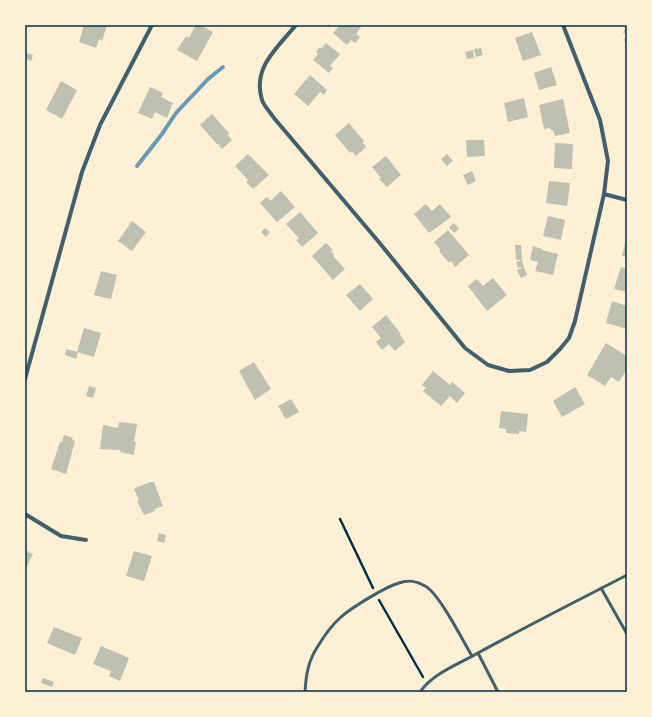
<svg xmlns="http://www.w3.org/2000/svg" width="652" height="717" font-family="'PT Serif',serif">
<rect width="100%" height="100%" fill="#fdf0d5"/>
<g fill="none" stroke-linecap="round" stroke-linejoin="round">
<!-- stream -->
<path stroke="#669bbc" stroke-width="4" d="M 137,166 L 162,134 L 176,113 L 208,79 L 223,67"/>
</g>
<!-- building -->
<path fill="#bec0b2" d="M 84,25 L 107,25 L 102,41 L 99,39 L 96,48 L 79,42 Z
M 196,25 L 200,25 L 213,32 L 197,61 L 177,50 L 186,36 L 189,38 Z
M 340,25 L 359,25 L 361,27 L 356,34 L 360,37 L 355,43 L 351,40 L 347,45 L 333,33 Z
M 626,25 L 627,25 L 627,43 L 624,41 L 626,34 L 623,33 Z
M 532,32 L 541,55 L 523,61 L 515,38 Z
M 326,43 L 340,54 L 330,66 L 333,68 L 329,73 L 313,60 L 318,54 L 316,52 L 320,47 L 321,49 Z
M 481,48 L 483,55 L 476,57 L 474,49 Z
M 473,50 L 474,58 L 467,59 L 465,52 Z
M 26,53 L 33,55 L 31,61 L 25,58 Z
M 551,67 L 557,85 L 539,90 L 534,73 Z
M 310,75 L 327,90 L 324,95 L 320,92 L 308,106 L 294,94 Z
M 61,81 L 77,90 L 62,119 L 46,110 Z
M 150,87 L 163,93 L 161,97 L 173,103 L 167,118 L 155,112 L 152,119 L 138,113 Z
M 524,98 L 528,117 L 508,122 L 504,103 Z
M 563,99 L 570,133 L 555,136 L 553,130 L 551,130 L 550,128 L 544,129 L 539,105 Z
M 212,114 L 229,133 L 228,135 L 232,140 L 222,149 L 218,144 L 217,144 L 200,125 Z
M 349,123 L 364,141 L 363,143 L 366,147 L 356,156 L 352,151 L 350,153 L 335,135 Z
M 466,140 L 484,140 L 485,156 L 467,157 Z
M 555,143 L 573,144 L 572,169 L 554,168 Z
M 248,154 L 269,175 L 253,189 L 246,182 L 248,180 L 235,166 Z
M 447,154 L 453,161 L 447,166 L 441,159 Z
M 386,156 L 401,175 L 387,187 L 379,179 L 381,178 L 372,167 Z
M 472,171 L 476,181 L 468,185 L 463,175 Z
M 549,181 L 570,183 L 567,206 L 546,203 Z
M 281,191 L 295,207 L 277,222 L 260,203 L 267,197 L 270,201 Z
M 426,204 L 432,211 L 440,204 L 451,217 L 429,233 L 414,214 Z
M 300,212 L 318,233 L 302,247 L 296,240 L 299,238 L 286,224 Z
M 548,216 L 565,220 L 561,240 L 543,236 Z
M 132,221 L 146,232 L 132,251 L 118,241 Z
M 454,223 L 459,229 L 454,233 L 449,227 Z
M 265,228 L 270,232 L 266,237 L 261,232 Z
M 448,230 L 469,255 L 455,267 L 451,261 L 449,263 L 439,251 L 440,249 L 434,242 Z
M 626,239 L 627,239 L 627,257 L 622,256 Z
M 326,243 L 333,250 L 331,251 L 334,254 L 333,256 L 345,269 L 333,280 L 312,256 Z
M 515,245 L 521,245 L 522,260 L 516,260 Z
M 533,246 L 542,249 L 542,250 L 558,254 L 553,275 L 535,271 L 538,262 L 530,260 Z
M 522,260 L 524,267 L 518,268 L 516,262 Z
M 524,267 L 527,275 L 521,278 L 517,270 Z
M 621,267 L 627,269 L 627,292 L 614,289 Z
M 101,271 L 117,275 L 111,299 L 94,295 Z
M 493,278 L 507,295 L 487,311 L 468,286 L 477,279 L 483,286 Z
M 360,284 L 373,299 L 360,311 L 346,295 Z
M 612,301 L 627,306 L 627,329 L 606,323 Z
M 386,315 L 401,334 L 400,335 L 405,342 L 395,351 L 389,344 L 382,350 L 376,342 L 381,338 L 372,327 Z
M 84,328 L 101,333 L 94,357 L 77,352 Z
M 606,343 L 627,356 L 627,369 L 619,382 L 611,377 L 605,386 L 587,375 Z
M 66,349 L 78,352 L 76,359 L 65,355 Z
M 254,362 L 271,389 L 255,400 L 239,371 Z
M 433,371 L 450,385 L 452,382 L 465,393 L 457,403 L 450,396 L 441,406 L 423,391 L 426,388 L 422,385 Z
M 89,386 L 96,388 L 93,398 L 86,396 Z
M 575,387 L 585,404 L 562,417 L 553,401 Z
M 291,399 L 299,412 L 286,419 L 278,406 Z
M 501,411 L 528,414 L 526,432 L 519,431 L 519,434 L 506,433 L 506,429 L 499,428 Z
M 119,422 L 137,424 L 134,442 L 136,442 L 134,455 L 120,452 L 120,450 L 100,449 L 103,425 L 118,428 Z
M 64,435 L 73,438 L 72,440 L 75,441 L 66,474 L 51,469 L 60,442 L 62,442 Z
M 151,482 L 154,482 L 163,506 L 155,509 L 155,511 L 144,515 L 137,501 L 139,500 L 134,489 L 136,489 L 135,488 Z
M 159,533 L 166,535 L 164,543 L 157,541 Z
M 25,550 L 33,554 L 25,570 Z
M 134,551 L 152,556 L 144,581 L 126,576 Z
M 54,627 L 82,638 L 75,655 L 47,643 Z
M 101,646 L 129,658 L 120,681 L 109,676 L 111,671 L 93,664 Z
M 43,678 L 54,682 L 52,687 L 41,683 Z"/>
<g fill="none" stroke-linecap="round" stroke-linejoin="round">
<!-- path -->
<path stroke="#003049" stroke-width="2.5" d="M 340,519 L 373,588
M 379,600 L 423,677"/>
<!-- service -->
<path stroke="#3f606c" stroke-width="3" d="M 601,588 L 627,634
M 478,653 L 498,692
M 305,692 C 306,675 308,661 318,646 C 324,636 332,625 341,617 C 351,608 385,587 399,583 C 407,580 417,581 425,586 C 439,593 463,641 472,656
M 420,692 C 433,673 459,664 478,653 C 527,626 577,601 627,575"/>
<!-- minor -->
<path stroke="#3f606c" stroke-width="4" d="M 296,25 C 277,48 252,68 262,100 C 264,106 270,112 274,118 L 378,241 L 465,348 L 488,365 L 509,371 L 530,370 L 547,362 L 560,349 L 569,338 L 575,321 L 604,194 L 608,161 L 600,120 L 563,25
M 604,194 L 627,200
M 25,379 L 82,172 L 100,125 L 152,25
M 25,514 L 61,536 L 86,540"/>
</g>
<!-- border -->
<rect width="652" height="717" fill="none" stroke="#fdf0d5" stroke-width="52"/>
<rect x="26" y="26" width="600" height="665" fill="none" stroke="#003049" stroke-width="1.5"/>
</svg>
